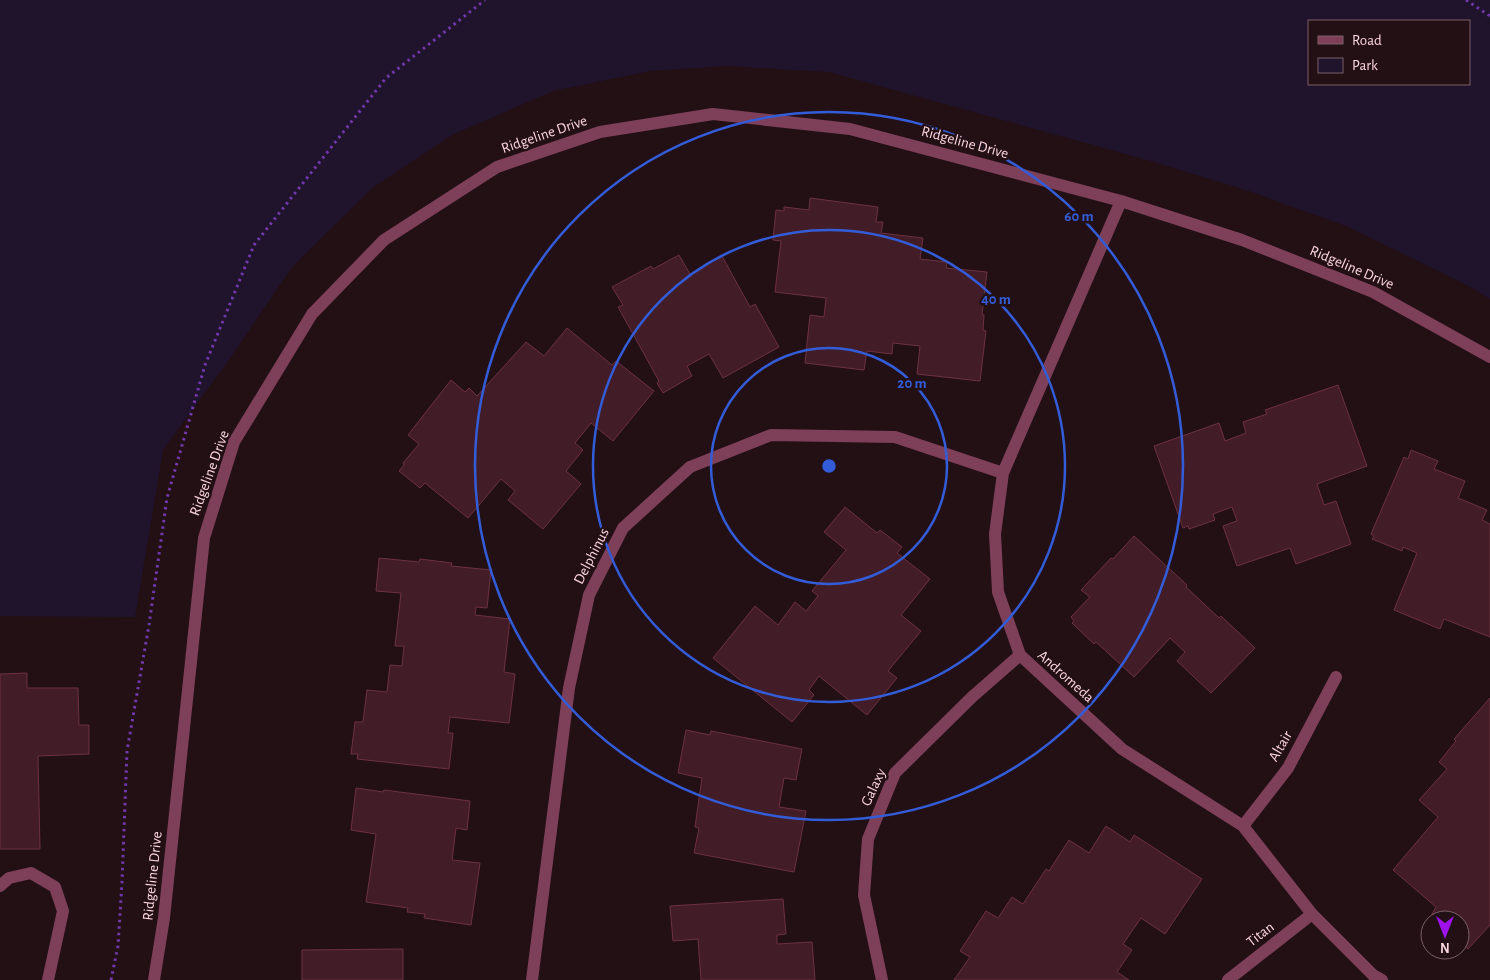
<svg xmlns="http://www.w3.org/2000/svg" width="1490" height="980" font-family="'Alegreya Sans',sans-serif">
<rect width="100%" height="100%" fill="#231015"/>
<!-- green -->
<path fill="#20132c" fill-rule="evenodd" d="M 0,0 L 1490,0 L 1490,299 L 1467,285 L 1346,226 L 1246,190 L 1144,159 L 829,72 L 727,66 L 650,71 L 553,91 L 452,135 L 372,188 L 292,267 L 231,357 L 163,450 L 135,617 L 0,616 ZM 1309,21 L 1469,21 L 1469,84 L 1309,84 Z"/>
<!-- building -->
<path fill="#421d27" stroke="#6d3140" d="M 810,198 L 878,207 L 876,222 L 883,222 L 881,233 L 923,238 L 920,259 L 947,262 L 946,268 L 987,272 L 982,315 L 984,315 L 983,330 L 986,331 L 980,381 L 917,374 L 920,346 L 893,343 L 892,354 L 867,351 L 864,370 L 805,363 L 810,315 L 824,317 L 826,298 L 775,292 L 781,241 L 773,240 L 776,210 L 784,211 L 784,207 L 809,210 Z
M 679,255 L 690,274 L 722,256 L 750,307 L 755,304 L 779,347 L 723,378 L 709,354 L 687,366 L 692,376 L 663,393 L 657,383 L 659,381 L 618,307 L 623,305 L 612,287 L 651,266 L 653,269 Z
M 567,328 L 612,365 L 616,361 L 654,391 L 613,441 L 591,423 L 575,443 L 583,450 L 566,471 L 581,484 L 543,529 L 508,500 L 515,491 L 501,479 L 468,518 L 425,483 L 420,488 L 399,471 L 404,465 L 403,463 L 419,444 L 408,435 L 451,380 L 465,392 L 469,388 L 477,396 L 526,342 L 544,356 Z
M 1338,385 L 1367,466 L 1317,484 L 1324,505 L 1336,501 L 1351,544 L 1296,564 L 1290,548 L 1237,566 L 1223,526 L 1237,521 L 1232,507 L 1213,514 L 1215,520 L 1189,529 L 1188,526 L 1183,528 L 1154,446 L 1219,423 L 1225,441 L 1246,433 L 1243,422 L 1267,414 L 1265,410 Z
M 1411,450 L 1438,461 L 1434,469 L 1465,481 L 1458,498 L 1487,510 L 1482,520 L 1490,524 L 1490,637 L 1444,619 L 1440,629 L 1394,610 L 1417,553 L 1403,547 L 1402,551 L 1372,539 L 1374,536 L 1371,534 L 1404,457 L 1408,459 Z
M 845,507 L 877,533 L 880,530 L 902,547 L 897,553 L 930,579 L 901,615 L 921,631 L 888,671 L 897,678 L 867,715 L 819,676 L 809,690 L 814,695 L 792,722 L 713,658 L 755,606 L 778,625 L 795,602 L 806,611 L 818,596 L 812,591 L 846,550 L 824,532 Z
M 1134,536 L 1187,585 L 1186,587 L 1219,618 L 1221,616 L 1255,648 L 1211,693 L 1177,661 L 1185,652 L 1170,638 L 1134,677 L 1096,642 L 1094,644 L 1072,623 L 1074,621 L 1071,617 L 1090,597 L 1081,590 L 1111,558 L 1113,559 Z
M 379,558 L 419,562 L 420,559 L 452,563 L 451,566 L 491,570 L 487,608 L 476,607 L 475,615 L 510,619 L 504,672 L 515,674 L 509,723 L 450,717 L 448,733 L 453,733 L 449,769 L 357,759 L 358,754 L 351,754 L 355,722 L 363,722 L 367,690 L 387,692 L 390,665 L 402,666 L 404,646 L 395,646 L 401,593 L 376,591 Z
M 27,673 L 27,688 L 78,688 L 79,725 L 89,725 L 89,754 L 38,756 L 40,849 L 0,849 L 0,674 Z
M 1490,698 L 1490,925 L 1468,949 L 1460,942 L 1460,920 L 1435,920 L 1431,916 L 1436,907 L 1393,870 L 1438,817 L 1419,800 L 1447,769 L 1439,762 L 1456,741 L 1454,739 Z
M 686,730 L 710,735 L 711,731 L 802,749 L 796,780 L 784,778 L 779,807 L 806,811 L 794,872 L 694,853 L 699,828 L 695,827 L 702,778 L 678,773 Z
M 356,788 L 383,792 L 384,790 L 470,801 L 467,830 L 456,828 L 452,860 L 480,863 L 471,925 L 424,918 L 425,914 L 407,912 L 408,908 L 366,902 L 376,834 L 351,830 Z
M 1106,826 L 1130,842 L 1134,835 L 1202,879 L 1165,934 L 1141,918 L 1123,944 L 1132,950 L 1117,972 L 1129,980 L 954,980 L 970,957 L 960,951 L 986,911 L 998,918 L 1012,897 L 1023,904 L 1046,869 L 1049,871 L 1069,840 L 1089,853 Z
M 783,899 L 786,934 L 777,935 L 777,944 L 812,942 L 815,980 L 701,980 L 698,939 L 673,941 L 670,906 Z
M 403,949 L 403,980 L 302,980 L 302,950 Z"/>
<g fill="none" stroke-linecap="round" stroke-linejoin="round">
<!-- path -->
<path stroke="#7138ad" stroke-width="3" stroke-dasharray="2.5 4" stroke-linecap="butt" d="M 1466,0 L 1490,16
M 111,980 L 118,946 L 122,882 L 127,751 L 149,625 L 167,498 L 205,365 L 254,245 L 386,78 L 485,0"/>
<!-- minor -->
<path stroke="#7e3f59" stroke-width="12" d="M 1121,201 L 1003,473 L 995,534 L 998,592 L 1020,655 L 1122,749 L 1243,826 L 1312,914 L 1373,975 L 1382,980
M 1243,826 L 1288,768 L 1336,677
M 0,886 L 9,878 L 31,873 L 55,887 L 63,911 L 48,980
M 154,980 L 164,918 L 204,538 L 234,442 L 312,314 L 384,240 L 497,167 L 600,132 L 713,114 L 850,129 L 1121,201 L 1242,240 L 1373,292 L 1490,357
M 532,980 L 569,688 L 589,595 L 623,528 L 690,467 L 771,435 L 895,437 L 1003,473
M 882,980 L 864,895 L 868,839 L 895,773 L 972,697 L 1020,655
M 1228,980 L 1312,914"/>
</g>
<!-- distance rings -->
<g fill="none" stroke="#335cd9" stroke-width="2.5">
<circle cx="829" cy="466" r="118"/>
<circle cx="829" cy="466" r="236"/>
<circle cx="829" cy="466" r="354"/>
</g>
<g text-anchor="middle" stroke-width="5" stroke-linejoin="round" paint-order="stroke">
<!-- street labels -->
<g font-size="15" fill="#fcd5e2" stroke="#231015">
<text transform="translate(544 134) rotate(-19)" y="5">Ridgeline Drive</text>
<text transform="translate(965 142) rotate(15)" y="5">Ridgeline Drive</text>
<text transform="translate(1352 267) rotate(23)" y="5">Ridgeline Drive</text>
<text transform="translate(209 473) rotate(-70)" y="5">Ridgeline Drive</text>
<text transform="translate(591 556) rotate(-63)" y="5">Delphinus</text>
<text transform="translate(1066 676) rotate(42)" y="5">Andromeda</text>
<text transform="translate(1280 746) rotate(-60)" y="5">Altair</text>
<text transform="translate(873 787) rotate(-65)" y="5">Galaxy</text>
<text transform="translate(152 876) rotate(-84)" y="5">Ridgeline Drive</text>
<text transform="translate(1260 934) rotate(-38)" y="5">Titan</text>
</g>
</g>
<circle cx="829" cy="466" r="8" fill="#335cd9" stroke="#231015" stroke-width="2.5"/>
<g font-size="15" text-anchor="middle" font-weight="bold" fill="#335cd9" stroke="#231015" stroke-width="5" stroke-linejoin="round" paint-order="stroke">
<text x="1079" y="221">60 m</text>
<text x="996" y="304">40 m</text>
<text x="912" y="388">20 m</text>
</g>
<!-- legend -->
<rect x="1308" y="20" width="162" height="65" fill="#231015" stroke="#7a5f67"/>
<rect x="1318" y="36" width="25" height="8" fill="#7e3f59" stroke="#7a5f67"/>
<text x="1352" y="45" font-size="15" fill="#fcd5e2">Road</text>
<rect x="1318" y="58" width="25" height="15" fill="#20132c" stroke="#7a5f67"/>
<text x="1352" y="70" font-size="15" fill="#fcd5e2">Park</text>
<!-- north arrow -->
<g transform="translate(1445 935) rotate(180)"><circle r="24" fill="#231015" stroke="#7a5f67"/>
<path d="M0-4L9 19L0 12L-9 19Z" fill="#9f12eb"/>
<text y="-8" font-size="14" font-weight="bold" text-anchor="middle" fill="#fcd5e2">N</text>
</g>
</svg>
